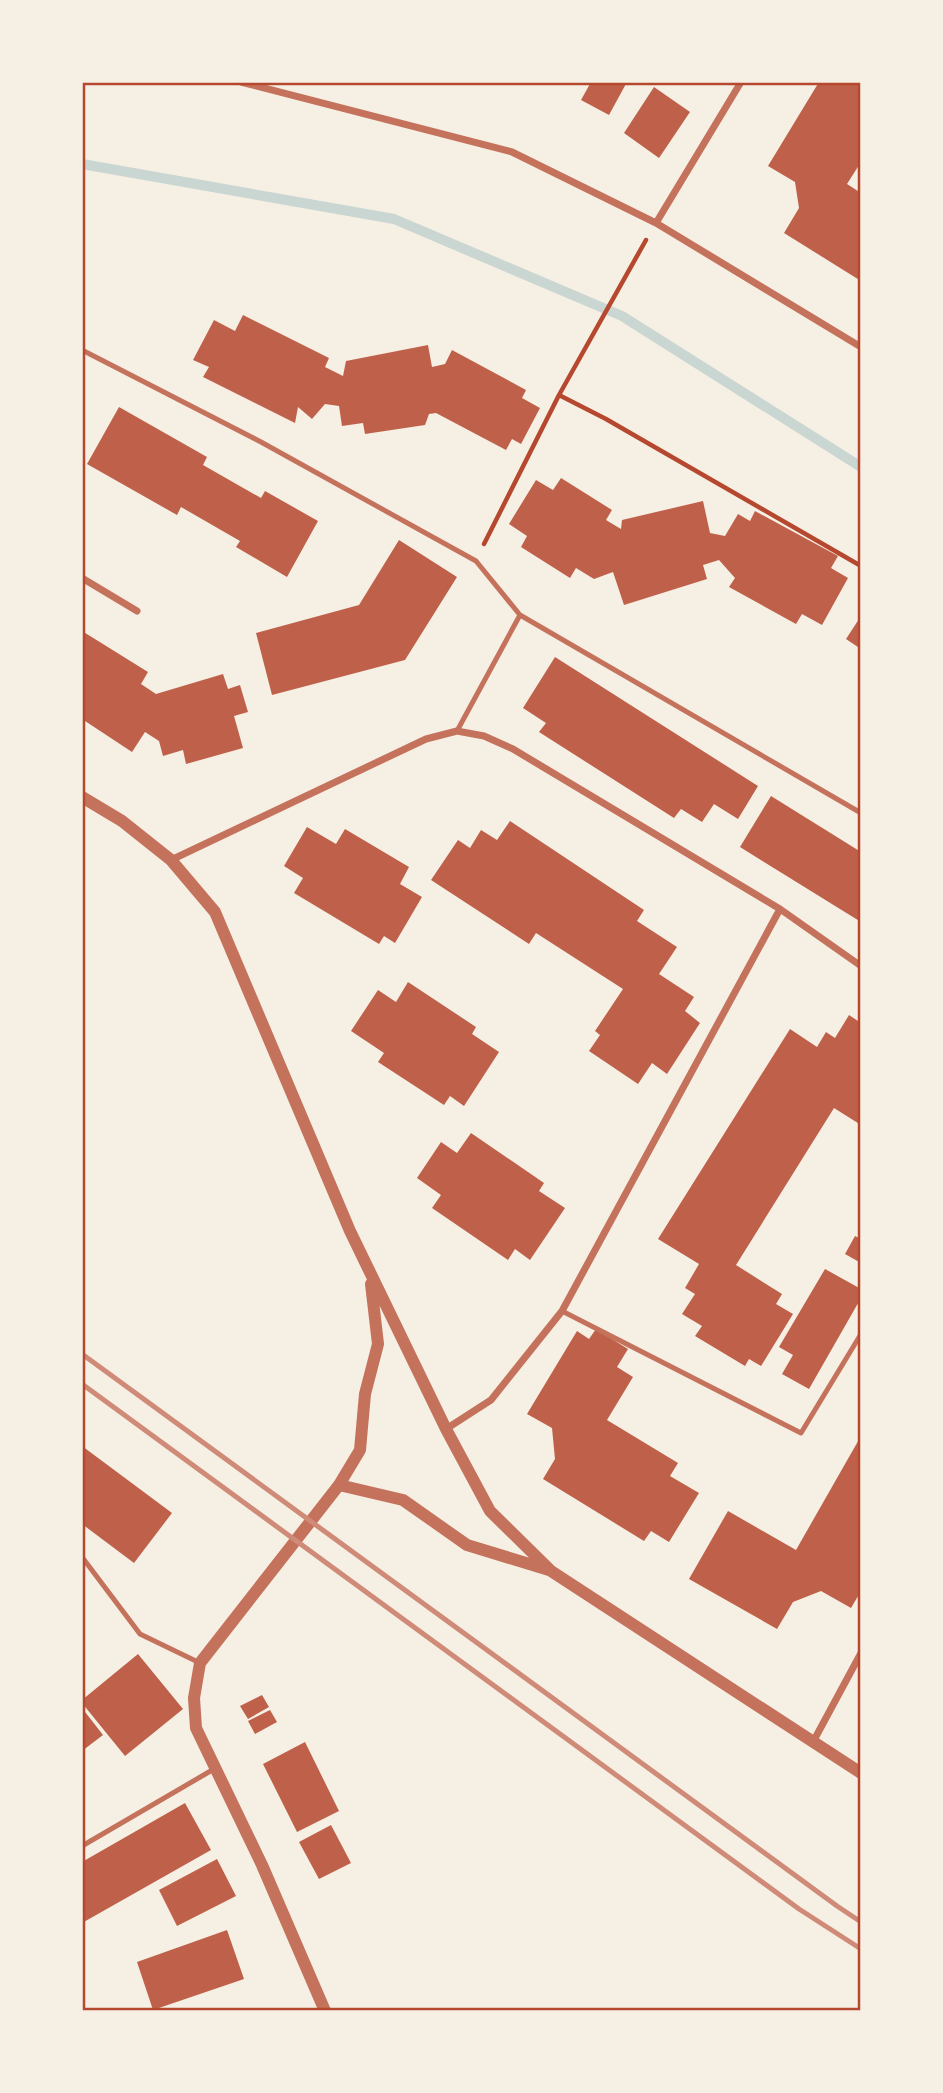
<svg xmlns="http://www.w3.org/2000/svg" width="943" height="2093" font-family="Helvetica,sans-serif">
<rect width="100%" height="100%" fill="#f6efe4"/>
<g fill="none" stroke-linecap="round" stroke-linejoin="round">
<!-- stream -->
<path stroke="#c9d6d2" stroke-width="10" d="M 82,164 L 394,219 L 622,316 L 861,467"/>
</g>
<!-- building -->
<path fill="#bf614a" d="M 591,82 L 627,82 L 609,115 L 581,100 Z
M 819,82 L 861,82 L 861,162 L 847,184 L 861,193 L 861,281 L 784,233 L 799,208 L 795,182 L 768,166 Z
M 654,87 L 690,112 L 659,158 L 624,133 Z
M 243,315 L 329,358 L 325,367 L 343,376 L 346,361 L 428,345 L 432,367 L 445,364 L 452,350 L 526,390 L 522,398 L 540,408 L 521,444 L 512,439 L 506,450 L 436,413 L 429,414 L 425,425 L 365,434 L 363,423 L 342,426 L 339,406 L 325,404 L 312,419 L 298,407 L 295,423 L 203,377 L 209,367 L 193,360 L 214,320 L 235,331 Z
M 119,407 L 207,457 L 203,465 L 261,498 L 265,491 L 318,521 L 287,577 L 236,547 L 240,541 L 181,507 L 177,515 L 87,464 Z
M 561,478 L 612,510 L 606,520 L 621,529 L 622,520 L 703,501 L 710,533 L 725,536 L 738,514 L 750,521 L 755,511 L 838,556 L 831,568 L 848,578 L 822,625 L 802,614 L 796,624 L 729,587 L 735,578 L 719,560 L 703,565 L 707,579 L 624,605 L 613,572 L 594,579 L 576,568 L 570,578 L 521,547 L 527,536 L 509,524 L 536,480 L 553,490 Z
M 399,540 L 457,577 L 405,660 L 272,695 L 256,633 L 359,605 Z
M 861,616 L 861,649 L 846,639 Z
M 82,631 L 148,672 L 141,684 L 156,694 L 223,674 L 228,689 L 240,685 L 248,712 L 234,716 L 243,748 L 186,764 L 183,750 L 163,756 L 159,741 L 145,732 L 132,752 L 82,719 Z
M 555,657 L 758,786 L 738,819 L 714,804 L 702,822 L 681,809 L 674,818 L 539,732 L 546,723 L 523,708 Z
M 771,796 L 861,852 L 861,922 L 740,847 Z
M 510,821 L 644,910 L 637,921 L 677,947 L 659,974 L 694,997 L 685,1011 L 700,1023 L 667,1074 L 652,1063 L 638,1084 L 589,1051 L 600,1035 L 595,1031 L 623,989 L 536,933 L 529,944 L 431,880 L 458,840 L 470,848 L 481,830 L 497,840 Z
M 307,827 L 336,844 L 345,829 L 409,867 L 400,884 L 422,897 L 395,943 L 384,936 L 379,944 L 294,893 L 303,878 L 284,866 Z
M 408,982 L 476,1027 L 472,1034 L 499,1052 L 464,1106 L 450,1096 L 444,1105 L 378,1062 L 384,1053 L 351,1031 L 378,990 L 396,1002 Z
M 849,1015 L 861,1023 L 861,1125 L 834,1108 L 736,1265 L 782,1294 L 776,1304 L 793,1314 L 761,1366 L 749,1359 L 745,1366 L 695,1336 L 702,1326 L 682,1314 L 695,1294 L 685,1288 L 699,1264 L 658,1239 L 790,1029 L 817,1047 L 826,1032 L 835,1038 Z
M 471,1133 L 544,1183 L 539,1191 L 565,1208 L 530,1260 L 515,1249 L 508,1260 L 432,1208 L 441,1195 L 417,1178 L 441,1142 L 457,1153 Z
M 855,1236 L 861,1239 L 861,1263 L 845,1254 Z
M 825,1269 L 861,1289 L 861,1298 L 809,1389 L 782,1374 L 793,1355 L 779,1347 Z
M 596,1329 L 628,1349 L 617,1367 L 633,1377 L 607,1420 L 678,1463 L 670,1476 L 699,1493 L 669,1542 L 651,1531 L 644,1541 L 543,1479 L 555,1459 L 552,1428 L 527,1414 L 577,1331 L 589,1339 Z
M 861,1436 L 861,1591 L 851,1608 L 821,1591 L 793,1602 L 777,1629 L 689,1579 L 728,1511 L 796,1550 Z
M 82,1446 L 172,1513 L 134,1563 L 82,1524 Z
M 138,1654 L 183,1709 L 125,1756 L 82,1703 L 82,1700 Z
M 262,1695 L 269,1707 L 248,1719 L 240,1706 Z
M 82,1708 L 103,1735 L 82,1751 Z
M 270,1710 L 277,1722 L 255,1734 L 248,1721 Z
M 305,1742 L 339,1811 L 297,1832 L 263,1764 Z
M 185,1803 L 211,1850 L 82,1923 L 82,1862 Z
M 331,1825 L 351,1863 L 319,1879 L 299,1842 Z
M 217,1859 L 236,1896 L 177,1926 L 159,1890 Z
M 227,1930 L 244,1979 L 153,2010 L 137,1962 Z"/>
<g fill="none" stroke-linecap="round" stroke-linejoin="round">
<!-- path -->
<path stroke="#b5482f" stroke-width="4.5" d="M 559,395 L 606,419 L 861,566
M 484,544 L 559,395 L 646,240"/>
<!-- service -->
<path stroke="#c5725c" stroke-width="5" d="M 82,350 L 261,442 L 476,561 L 520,615 L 861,813
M 457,731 L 520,615
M 562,1311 L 801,1433 L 861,1334
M 82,1557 L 140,1634 L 200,1663
M 82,1846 L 214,1769"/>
<!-- minor -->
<path stroke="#c5725c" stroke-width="7" d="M 241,82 L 512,152 L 656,223 L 861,347
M 656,223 L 741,82
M 82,578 L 137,611
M 171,860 L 426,739 L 457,731 L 484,736 L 513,749 L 780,909 L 861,966
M 446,1429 L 491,1400 L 562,1311 L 780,909
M 813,1742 L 861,1653"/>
<!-- tertiary -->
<path stroke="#c5725c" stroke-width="12" d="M 82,797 L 122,821 L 171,860 L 215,912 L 350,1231 L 446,1429 L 490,1511 L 551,1571 L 861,1773
M 339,1485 L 403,1500 L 467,1545 L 549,1570
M 325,2011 L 262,1865 L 196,1728 L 194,1698 L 200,1663 L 339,1485 L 360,1450 L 365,1394 L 378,1344 L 371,1284"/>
<!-- rail -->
<path stroke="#cf8b77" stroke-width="5" d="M 82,1354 C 333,1538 585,1722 837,1906 L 861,1922
M 82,1384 L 799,1909 L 861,1949"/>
</g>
<!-- border -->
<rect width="943" height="2093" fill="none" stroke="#f6efe4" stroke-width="168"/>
<rect x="84" y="84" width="775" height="1925" fill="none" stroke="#b5482f" stroke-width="2.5"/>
</svg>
